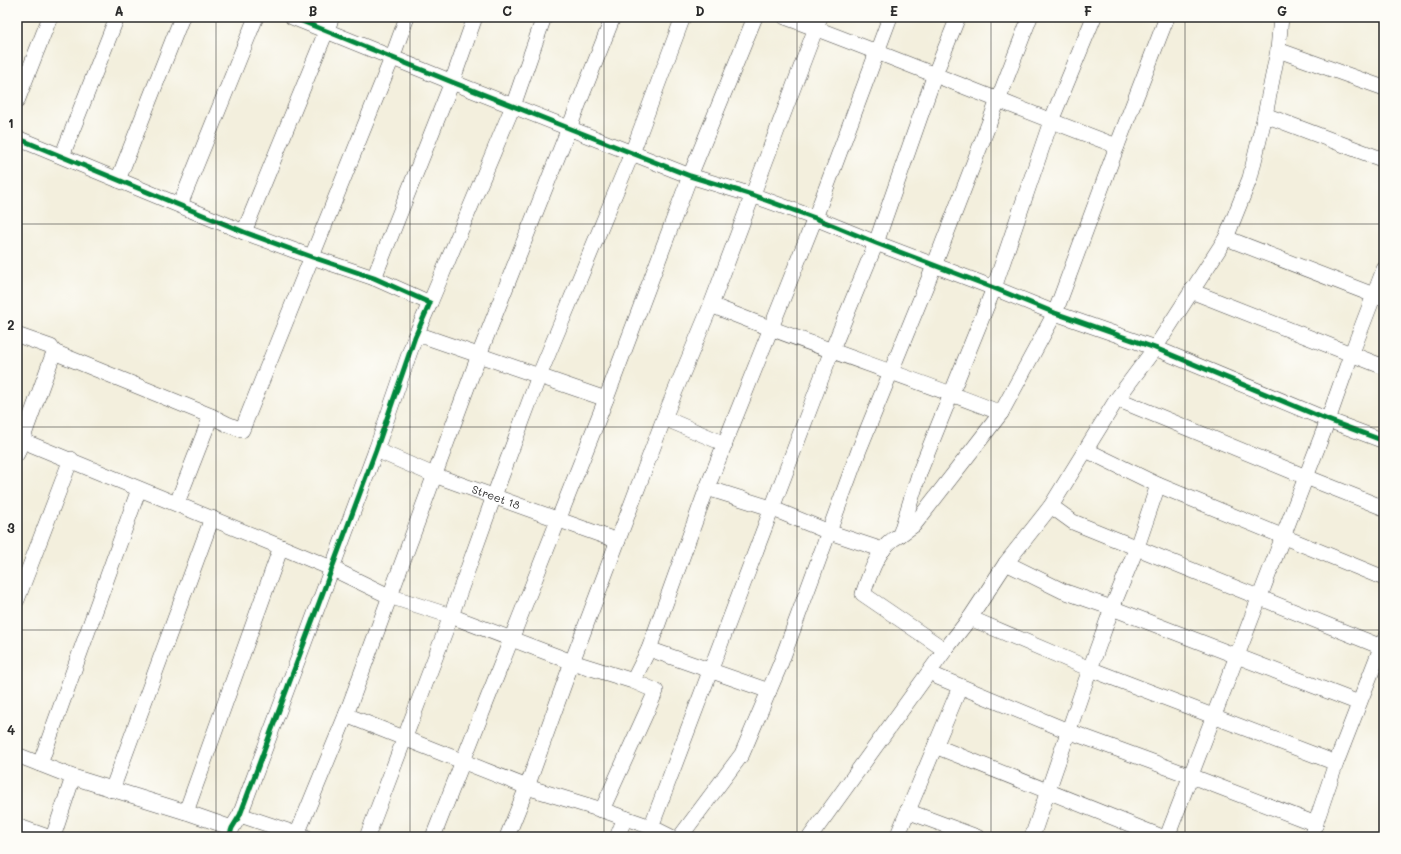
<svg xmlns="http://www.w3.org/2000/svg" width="1401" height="854" font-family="Mali,sans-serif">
<rect width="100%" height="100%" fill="#fdfcf7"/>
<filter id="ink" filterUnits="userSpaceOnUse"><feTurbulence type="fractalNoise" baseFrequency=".025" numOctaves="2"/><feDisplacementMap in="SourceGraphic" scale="8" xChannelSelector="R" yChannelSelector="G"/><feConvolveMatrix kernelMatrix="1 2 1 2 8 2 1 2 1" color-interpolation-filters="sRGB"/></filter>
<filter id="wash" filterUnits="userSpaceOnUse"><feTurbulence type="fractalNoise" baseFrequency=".012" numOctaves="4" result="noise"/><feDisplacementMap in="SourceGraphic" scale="16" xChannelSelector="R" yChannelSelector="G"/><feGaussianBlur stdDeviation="0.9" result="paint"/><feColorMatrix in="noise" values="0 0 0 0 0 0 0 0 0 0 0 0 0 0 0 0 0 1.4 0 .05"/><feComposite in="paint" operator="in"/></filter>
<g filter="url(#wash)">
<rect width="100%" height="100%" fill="#f3efdd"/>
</g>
<g filter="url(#ink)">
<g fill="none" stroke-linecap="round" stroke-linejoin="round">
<!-- minor casing -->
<g stroke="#494846" stroke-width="16">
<g id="minor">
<path d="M 292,17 L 452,82 L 690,176 L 752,195 L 815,218 L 876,243 L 994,288 L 1055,313 L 1155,348 L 1328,420 L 1384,441"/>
<path d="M 785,17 C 896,58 1005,104 1117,146"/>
<path d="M 1278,50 L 1384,88"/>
<path d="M 17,101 L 50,17"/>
<path d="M 1265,115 L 1384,160"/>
<path d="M 17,138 L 244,232 L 312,257 L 374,278 L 430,303 L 415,337 L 376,450 L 240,815 L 232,828 L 229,837"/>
<path d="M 62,156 L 117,17"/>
<path d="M 118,180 L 182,17"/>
<path d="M 180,205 L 256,17"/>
<path d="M 244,232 L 332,17"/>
<path d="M 1226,238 L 1384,299"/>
<path d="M 374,278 L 452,82 L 475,17"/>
<path d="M 1191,291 L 1384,367"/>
<path d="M 430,303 L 513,106 L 544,17"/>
<path d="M 711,305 C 806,344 905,375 1001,413"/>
<path d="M 17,335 L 51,347 L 54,352 L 17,454"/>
<path d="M 415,337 L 426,337 L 606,399"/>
<path d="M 54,352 L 211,416"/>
<path d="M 1117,399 L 1306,477 L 1384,508"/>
<path d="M 664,418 L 725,444"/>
<path d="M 23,441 L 281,547 L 331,568 L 389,596 L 451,616 L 572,662 L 633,681"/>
<path id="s1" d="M 376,450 L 434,475 L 618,541"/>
<path d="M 1086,450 L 1158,485 L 1384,578"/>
<path d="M 707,488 L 771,508 L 829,532 L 883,550"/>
<path d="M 177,503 L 211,416 L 227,424 L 242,430 L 392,58 L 407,17"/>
<path d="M 1051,506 L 1073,522 L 1384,648"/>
<path d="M 900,535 L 914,525 L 1001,413 L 1055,313 L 1117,146 L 1167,17"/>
<path d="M 1006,563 L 1063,591 L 1112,608 L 1359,703"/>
<path d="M 17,600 L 71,459"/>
<path d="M 970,618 L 1090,669 L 1336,763"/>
<path d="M 649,649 L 769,691"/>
<path d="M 945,650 L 863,594 C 870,573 879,545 900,535 L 920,471 L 994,288 L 1051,121 L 1094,17"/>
<path d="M 938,677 L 1068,731 L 1191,776 L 1316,824"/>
<path d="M 346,715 L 527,787 L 602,810 L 651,827 L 671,837"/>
<path d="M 935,746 L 1162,837"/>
<path d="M 17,755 L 73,777 L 186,812 L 232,828"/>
<path d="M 40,764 L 139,489"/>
<path d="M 112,790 L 212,518"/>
<path d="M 602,810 L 656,691 L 633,681 L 649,649 L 707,488 L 815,218 L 890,17"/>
<path d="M 907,811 L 977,837"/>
<path d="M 186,812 L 281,547"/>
<path d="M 240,815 L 306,837"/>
<path d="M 17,826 L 48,837"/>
<path d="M 651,827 L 832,350 L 876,243 L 935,74 L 958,17"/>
<path d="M 53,837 L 73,777"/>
<path d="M 296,837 L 346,715 L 479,355 L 613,17"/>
<path d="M 367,837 L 451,616 L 494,496 L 539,376 L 632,153 L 683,17"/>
<path d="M 433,837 L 606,399 L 690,176 L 755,17"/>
<path d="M 507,837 L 527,787 L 572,662 L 664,418 L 711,305 L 820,17"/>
<path d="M 617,837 L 625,818"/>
<path d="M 680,837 L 742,754 L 780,665 L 859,450 L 934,266 L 1030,17"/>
<path d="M 810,837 L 945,650 L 970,618 L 1006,563 L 1051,506 L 1117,399 L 1155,348 L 1226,238 L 1250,178 L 1265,115 L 1278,50 L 1281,17"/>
<path d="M 897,837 L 960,687"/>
<path d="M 1032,837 L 1090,669 L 1112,608 L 1137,547 L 1158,485"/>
<path d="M 1167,837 L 1328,420 L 1351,355 L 1384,269"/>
<path d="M 1311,837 L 1336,763 L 1384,640"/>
</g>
</g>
<!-- minor -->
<use href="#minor" stroke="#fff" stroke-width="15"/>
<!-- cycleway casing -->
<g stroke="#fdfcf7" stroke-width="8">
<path id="cycleway" d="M 292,17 L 452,82 L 690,176 L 752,195 L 815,218 L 876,243 L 994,288 L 1055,313 L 1155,348 L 1328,420 L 1384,441
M 17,138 L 244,232 L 312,257 L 374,278 L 430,303 L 415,337 L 376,450 L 240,815 L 232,828 L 229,837"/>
</g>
<!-- cycleway -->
<use href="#cycleway" stroke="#00873e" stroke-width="5"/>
</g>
</g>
<!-- grid -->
<path fill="none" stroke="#2b2b2b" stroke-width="1" stroke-opacity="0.55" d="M 216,17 L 216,837M 410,17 L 410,837M 604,17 L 604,837M 797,17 L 797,837M 991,17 L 991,837M 1185,17 L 1185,837M 17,224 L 1384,224M 17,427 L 1384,427M 17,630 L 1384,630"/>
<g text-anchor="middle" stroke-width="3.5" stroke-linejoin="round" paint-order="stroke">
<!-- street labels -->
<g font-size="11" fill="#2b2b2b" stroke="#fdfcf7">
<text dy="4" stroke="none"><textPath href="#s1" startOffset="129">Street 18</textPath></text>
</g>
</g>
<!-- margin -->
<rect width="1401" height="854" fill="none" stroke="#fdfcf7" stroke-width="44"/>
<rect x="22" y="22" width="1357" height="810" fill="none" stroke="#2b2b2b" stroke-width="1.5"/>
<g font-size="13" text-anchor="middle" font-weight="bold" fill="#2b2b2b">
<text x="119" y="16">A</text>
<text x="313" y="16">B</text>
<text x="507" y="16">C</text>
<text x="700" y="16">D</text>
<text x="894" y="16">E</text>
<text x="1088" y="16">F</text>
<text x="1282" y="16">G</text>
<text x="11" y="128">1</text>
<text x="11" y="330">2</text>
<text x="11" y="533">3</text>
<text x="11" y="735">4</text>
</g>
</svg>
